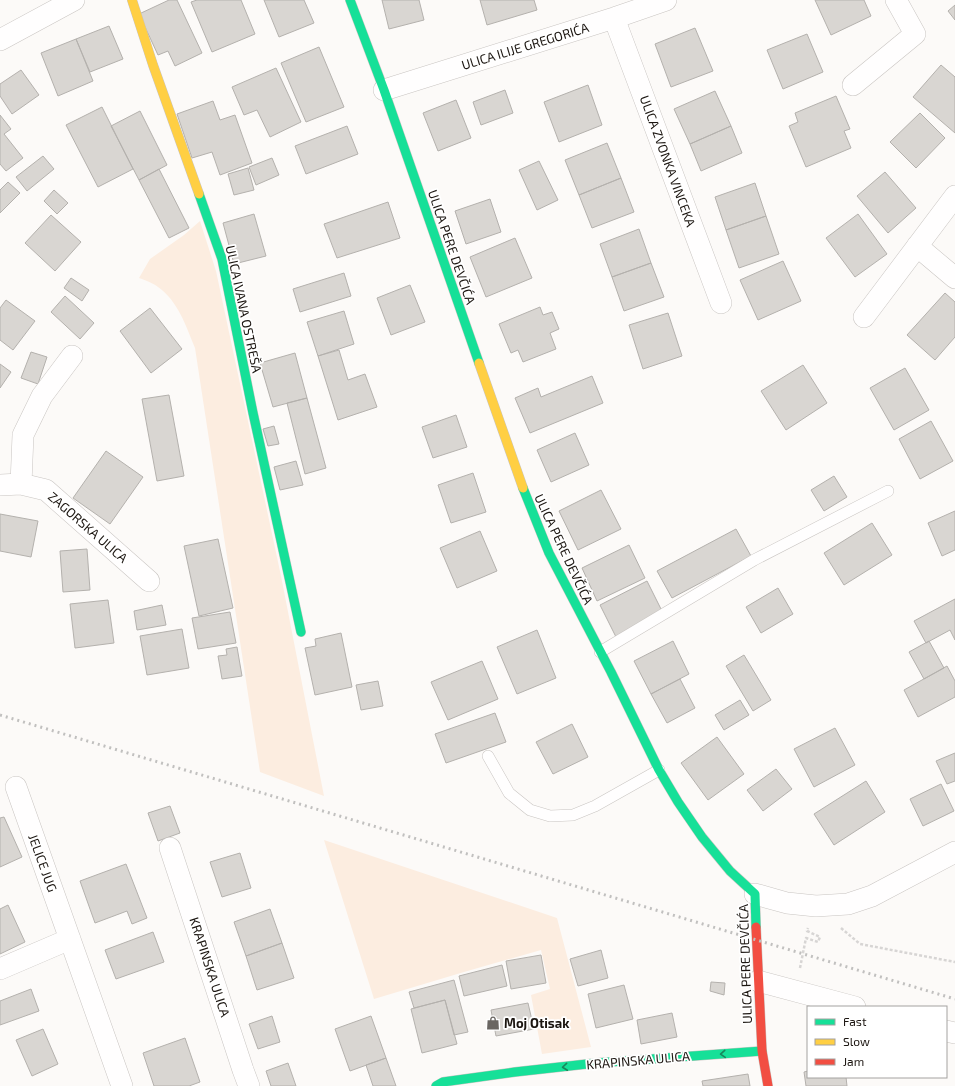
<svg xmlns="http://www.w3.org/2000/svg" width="955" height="1086" font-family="'Exo 2',sans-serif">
<rect width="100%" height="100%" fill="#fcfaf8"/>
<!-- green -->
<path fill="#fcede0" d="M 200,221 L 216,271 L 281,576 L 324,796 L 260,772 L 195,348 C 186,326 178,301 158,287 C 153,283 145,280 139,278 L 150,259 L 184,235 Z
M 324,840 L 557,918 L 591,1047 L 542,1054 L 531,995 L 550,989 L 541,950 L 464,972 L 374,999 Z"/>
<!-- building -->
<path fill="#d9d6d2" stroke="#b4b1ad" d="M 169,0 L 177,0 L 202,53 L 175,66 L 168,51 L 158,55 L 139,14 Z
M 197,0 L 241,0 L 255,34 L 212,52 L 191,2 Z
M 264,0 L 304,0 L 314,23 L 279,37 Z
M 382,0 L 419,0 L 424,20 L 389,29 Z
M 480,0 L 534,0 L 537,10 L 487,25 Z
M 815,0 L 864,0 L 871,16 L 831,35 Z
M 955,5 L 955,20 L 948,11 Z
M 109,26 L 123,59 L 90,72 L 76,39 Z
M 695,28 L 713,71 L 671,87 L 655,44 Z
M 807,34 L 823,72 L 783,89 L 767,50 Z
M 76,39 L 93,81 L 58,96 L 41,53 Z
M 319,47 L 344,107 L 306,122 L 281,63 Z
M 941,65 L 955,77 L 955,133 L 913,97 Z
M 276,68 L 301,122 L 270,137 L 257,110 L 244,115 L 232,87 Z
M 21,70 L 39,95 L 12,114 L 0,96 L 0,84 Z
M 588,85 L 602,125 L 559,142 L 544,102 Z
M 505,90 L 513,113 L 481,125 L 473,102 Z
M 715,91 L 731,126 L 690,144 L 674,109 Z
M 836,96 L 850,129 L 844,131 L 851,148 L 806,167 L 789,126 L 798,122 L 795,113 Z
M 456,100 L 471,138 L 438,151 L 423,113 Z
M 213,101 L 220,120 L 235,115 L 252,163 L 220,175 L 212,152 L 192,158 L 177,114 Z
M 102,107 L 133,169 L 98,187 L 66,125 Z
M 140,111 L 167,165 L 139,180 L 111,126 Z
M 920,113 L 945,138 L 916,168 L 890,142 Z
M 0,115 L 11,129 L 4,134 L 23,158 L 6,171 L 0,164 Z
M 347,126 L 358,154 L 306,174 L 295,146 Z
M 731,126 L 742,153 L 701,171 L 690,144 Z
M 607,143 L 621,178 L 579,195 L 565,160 Z
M 43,156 L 54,169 L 27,191 L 16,177 Z
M 272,158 L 279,175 L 256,185 L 249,167 Z
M 539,161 L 558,200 L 537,210 L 519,170 Z
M 248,168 L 254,190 L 234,195 L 228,174 Z
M 159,169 L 189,228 L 169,238 L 139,180 Z
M 885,172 L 916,208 L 888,233 L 857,196 Z
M 621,178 L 634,212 L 592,228 L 579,195 Z
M 8,182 L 20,193 L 0,213 L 0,190 Z
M 755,183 L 766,216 L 726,230 L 715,197 Z
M 54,190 L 68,203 L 57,214 L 44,201 Z
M 490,199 L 501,232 L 466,244 L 455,211 Z
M 388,202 L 400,238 L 337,258 L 324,224 Z
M 254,214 L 266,256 L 234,264 L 223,223 Z
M 858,214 L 887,254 L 855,277 L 826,238 Z
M 51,215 L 81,242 L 55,271 L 25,243 Z
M 766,216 L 779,254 L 739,268 L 726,230 Z
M 639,229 L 651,263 L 612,277 L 600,244 Z
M 515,238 L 532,278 L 486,297 L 470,257 Z
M 783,261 L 801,301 L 758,320 L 740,280 Z
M 651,263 L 664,297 L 624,311 L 612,277 Z
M 344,273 L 351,296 L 300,312 L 293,289 Z
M 71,278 L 89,290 L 82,301 L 64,288 Z
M 410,285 L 425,322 L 391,335 L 377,298 Z
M 945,293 L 955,302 L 955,337 L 935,360 L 907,335 Z
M 65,296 L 94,323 L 80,339 L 51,312 Z
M 6,300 L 35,321 L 13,350 L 0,340 L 0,308 Z
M 540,307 L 543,315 L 552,312 L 559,329 L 550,333 L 556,349 L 523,362 L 518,350 L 511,353 L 499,324 Z
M 150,308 L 182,349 L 151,373 L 120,331 Z
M 344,311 L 354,344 L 318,356 L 307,322 Z
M 668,313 L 682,356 L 643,369 L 629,325 Z
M 339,350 L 348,380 L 365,374 L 377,407 L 338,420 L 318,356 Z
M 31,352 L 47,357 L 38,384 L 21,378 Z
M 295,353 L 307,398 L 273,407 L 260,363 Z
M 0,364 L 11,372 L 0,388 Z
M 803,365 L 827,403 L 786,430 L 761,391 Z
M 905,368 L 929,410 L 894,430 L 870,388 Z
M 592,376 L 603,403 L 530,433 L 515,398 L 538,388 L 541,397 Z
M 169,395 L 184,476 L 157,481 L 142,399 Z
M 307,398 L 326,468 L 305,474 L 287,403 Z
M 456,415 L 467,447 L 433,458 L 422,427 Z
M 931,421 L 953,461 L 920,479 L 899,439 Z
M 274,426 L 279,444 L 268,446 L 263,429 Z
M 575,433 L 589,465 L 551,482 L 537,450 Z
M 106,451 L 143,477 L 110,524 L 73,498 Z
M 296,461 L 303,485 L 280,490 L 274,467 Z
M 473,473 L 486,512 L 451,523 L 438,485 Z
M 834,476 L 847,497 L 824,511 L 811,490 Z
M 601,490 L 621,529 L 578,550 L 559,511 Z
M 955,511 L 955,550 L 942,556 L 928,523 Z
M 0,514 L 38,521 L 31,557 L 0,551 Z
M 872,523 L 892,555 L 844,585 L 824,553 Z
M 736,529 L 751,556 L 672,598 L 657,571 Z
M 480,531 L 497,571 L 457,588 L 440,548 Z
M 218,539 L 233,608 L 199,616 L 184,546 Z
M 629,545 L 645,578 L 597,601 L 582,568 Z
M 87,549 L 90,590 L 63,592 L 60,551 Z
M 647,581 L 663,613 L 616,637 L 600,605 Z
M 778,588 L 793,614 L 761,633 L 746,607 Z
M 955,599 L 955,640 L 950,630 L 926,643 L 914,621 Z
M 108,600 L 114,643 L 75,648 L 70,604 Z
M 162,605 L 166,625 L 137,630 L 134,611 Z
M 230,612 L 236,643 L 198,649 L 192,618 Z
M 182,629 L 189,668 L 147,675 L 140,636 Z
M 537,630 L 556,678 L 517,694 L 497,647 Z
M 341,633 L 352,687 L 315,695 L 305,648 L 316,646 L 315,639 Z
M 673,641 L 689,674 L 651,694 L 634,661 Z
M 929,641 L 944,668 L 924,679 L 909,652 Z
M 237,647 L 242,676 L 222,679 L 218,656 L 227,655 L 226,649 Z
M 744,655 L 771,700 L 753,711 L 726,666 Z
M 482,661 L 498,699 L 448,720 L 431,682 Z
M 947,666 L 955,681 L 955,697 L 918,717 L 904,690 Z
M 680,679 L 695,708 L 667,723 L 651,694 Z
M 378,681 L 383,706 L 361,710 L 356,685 Z
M 740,700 L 749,715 L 724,730 L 715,715 Z
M 495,713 L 506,742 L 446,763 L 435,734 Z
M 572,724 L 588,757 L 553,774 L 536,742 Z
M 835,728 L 855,765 L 814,787 L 794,749 Z
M 717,737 L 744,774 L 708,800 L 681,763 Z
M 955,753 L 955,781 L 947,784 L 936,761 Z
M 776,769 L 792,789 L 763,811 L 747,790 Z
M 866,781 L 885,812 L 834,845 L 814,814 Z
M 941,784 L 954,811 L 923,826 L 910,799 Z
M 170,806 L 180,833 L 158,841 L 148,813 Z
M 4,817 L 22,857 L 0,867 L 0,818 Z
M 240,853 L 251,888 L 222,897 L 210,862 Z
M 126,864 L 147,918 L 132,924 L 127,911 L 95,923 L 80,881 Z
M 8,905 L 25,942 L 0,954 L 0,909 Z
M 270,909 L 282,943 L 246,956 L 234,922 Z
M 153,932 L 164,962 L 116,979 L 105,950 Z
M 282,943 L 294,978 L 257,990 L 246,956 Z
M 601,950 L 608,978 L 578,986 L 570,959 Z
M 541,955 L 546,983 L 511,989 L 506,961 Z
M 502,965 L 507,986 L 464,996 L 459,976 Z
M 454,980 L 468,1032 L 454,1035 L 445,1000 L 414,1008 L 409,992 Z
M 711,982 L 725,983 L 724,995 L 710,991 Z
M 624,985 L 633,1019 L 596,1028 L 588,994 Z
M 31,989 L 39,1011 L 0,1025 L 0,1001 Z
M 445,1000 L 457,1044 L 422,1053 L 411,1009 Z
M 528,1003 L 534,1029 L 496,1036 L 491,1010 Z
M 672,1013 L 677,1037 L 641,1044 L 637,1020 Z
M 272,1016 L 280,1042 L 258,1049 L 249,1024 Z
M 371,1016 L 386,1058 L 350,1071 L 335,1029 Z
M 43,1029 L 58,1064 L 32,1076 L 16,1040 Z
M 185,1038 L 200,1082 L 189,1086 L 154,1086 L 143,1053 Z
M 386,1058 L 396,1086 L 373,1086 L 366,1065 Z
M 288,1063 L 296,1086 L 271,1086 L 266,1071 Z
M 808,1071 L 808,1077 L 846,1077 L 847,1086 L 806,1086 L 804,1072 Z
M 748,1074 L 750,1086 L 703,1086 L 702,1081 Z"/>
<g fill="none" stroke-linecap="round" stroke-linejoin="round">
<!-- lane casing -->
<g stroke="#c9c5c2" stroke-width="12">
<path id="lane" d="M 600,652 L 754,560 L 888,491
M 488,756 L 509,793 L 530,810 L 550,816 L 573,815 L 595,806 L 659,770"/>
</g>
<!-- street casing -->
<g stroke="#c9c5c2" stroke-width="22">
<path id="street" d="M 614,18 L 721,303
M 0,40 L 74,0
M 853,85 L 915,34 L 896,0
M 384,90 L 614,18 L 666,0
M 917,246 L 955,278
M 864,317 L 955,196
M 21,484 L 23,435 L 42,396 L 72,356
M 0,485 L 21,484 L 46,490 L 149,581
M 16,787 L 122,1086
M 170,848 L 243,1070 L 249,1086
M 755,894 L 787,903 L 816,906 L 848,904 L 872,896 L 955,852
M 0,969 L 70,939
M 758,981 L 855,1007
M 946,1031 L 955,1033"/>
</g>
<!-- fast casing -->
<g stroke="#c9c5c2" stroke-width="10">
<path id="fast" d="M 350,0 L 384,90 L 479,363
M 199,194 L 222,259 L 253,413 L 301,632
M 523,488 L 549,553 L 611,672 L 659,770 L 678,802 L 702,837 L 730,871 L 755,894 L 756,927
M 436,1086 L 443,1082 L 515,1072 L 596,1063 L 762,1051"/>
</g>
<!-- slow casing -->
<g stroke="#c9c5c2" stroke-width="10">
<path id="slow" d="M 132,0 L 153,65 L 199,194
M 479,363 L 523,488"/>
</g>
<!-- jam casing -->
<g stroke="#c9c5c2" stroke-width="10">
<path id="jam" d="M 756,927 L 762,1051 L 768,1086"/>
</g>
<!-- path -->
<path stroke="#d7d5d4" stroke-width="2.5" stroke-dasharray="3 2" stroke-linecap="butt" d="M 841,928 L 860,944 L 955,962
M 800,968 L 806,938 L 818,942 L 820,937 L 807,931 L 808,928"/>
<!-- lane -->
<use href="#lane" stroke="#fffefe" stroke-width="11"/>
<!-- street -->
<use href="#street" stroke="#fffefe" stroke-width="21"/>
<!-- fast -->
<use href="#fast" stroke="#16e098" stroke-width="9"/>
<!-- slow -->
<use href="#slow" stroke="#ffcf43" stroke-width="9"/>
<!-- jam -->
<use href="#jam" stroke="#f24e42" stroke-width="9"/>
<!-- rail -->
<path stroke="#c1c0bf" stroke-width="3" stroke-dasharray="2 4" stroke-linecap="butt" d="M 0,715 L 955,999"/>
</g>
<!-- one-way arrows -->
<defs><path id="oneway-chevron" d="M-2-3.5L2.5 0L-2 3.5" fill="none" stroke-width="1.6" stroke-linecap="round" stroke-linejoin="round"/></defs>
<g stroke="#19855b">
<use href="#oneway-chevron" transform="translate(723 1054) rotate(176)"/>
<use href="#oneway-chevron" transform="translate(565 1067) rotate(174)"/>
</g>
<!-- icons -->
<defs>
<g id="shop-bare" transform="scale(1.08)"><path d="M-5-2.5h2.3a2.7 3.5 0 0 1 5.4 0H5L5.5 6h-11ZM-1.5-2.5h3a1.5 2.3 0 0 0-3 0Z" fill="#6a6662" stroke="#fff" stroke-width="2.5" paint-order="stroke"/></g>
</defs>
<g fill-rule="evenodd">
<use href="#shop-bare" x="493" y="1023"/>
</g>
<g text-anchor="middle" stroke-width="3.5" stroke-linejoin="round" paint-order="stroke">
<!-- street labels -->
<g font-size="13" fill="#1c1611" stroke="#fff">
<text transform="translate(525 46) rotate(-17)" y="5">ULICA ILIJE GREGORIĆA</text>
<text transform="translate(668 161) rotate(70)" y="5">ULICA ZVONKA VINCEKA</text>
<text transform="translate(452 247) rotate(71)" y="5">ULICA PERE DEVČIĆA</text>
<text transform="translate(244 309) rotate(78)" y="5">ULICA IVANA OSTREŠA</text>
<text transform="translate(88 527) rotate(41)" y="5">ZAGORSKA ULICA</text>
<text transform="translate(564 549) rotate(65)" y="5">ULICA PERE DEVČIĆA</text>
<text transform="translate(43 863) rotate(70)" y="5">JELICE JUG</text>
<text transform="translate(745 964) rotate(-92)" y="5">ULICA PERE DEVČIĆA</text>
<text transform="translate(210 967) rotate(72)" y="5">KRAPINSKA ULICA</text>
<text transform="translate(638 1060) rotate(-5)" y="5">KRAPINSKA ULICA</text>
</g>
<!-- poi labels -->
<g font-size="13" font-weight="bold" fill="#1c1611" stroke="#fff" text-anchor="start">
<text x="504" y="1028">Moj Otisak</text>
</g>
</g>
<!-- legend -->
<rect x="807" y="1006" width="140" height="72" fill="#ffffff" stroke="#a4a2a0"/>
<rect x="815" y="1019" width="20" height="6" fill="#16e098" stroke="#a4a2a0"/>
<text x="843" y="1026" font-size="12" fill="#1c1611">Fast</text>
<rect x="815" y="1039" width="20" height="6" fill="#ffcf43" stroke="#a4a2a0"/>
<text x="843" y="1046" font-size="12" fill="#1c1611">Slow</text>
<rect x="815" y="1059" width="20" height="6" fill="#f24e42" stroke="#a4a2a0"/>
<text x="843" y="1066" font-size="12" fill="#1c1611">Jam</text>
</svg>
